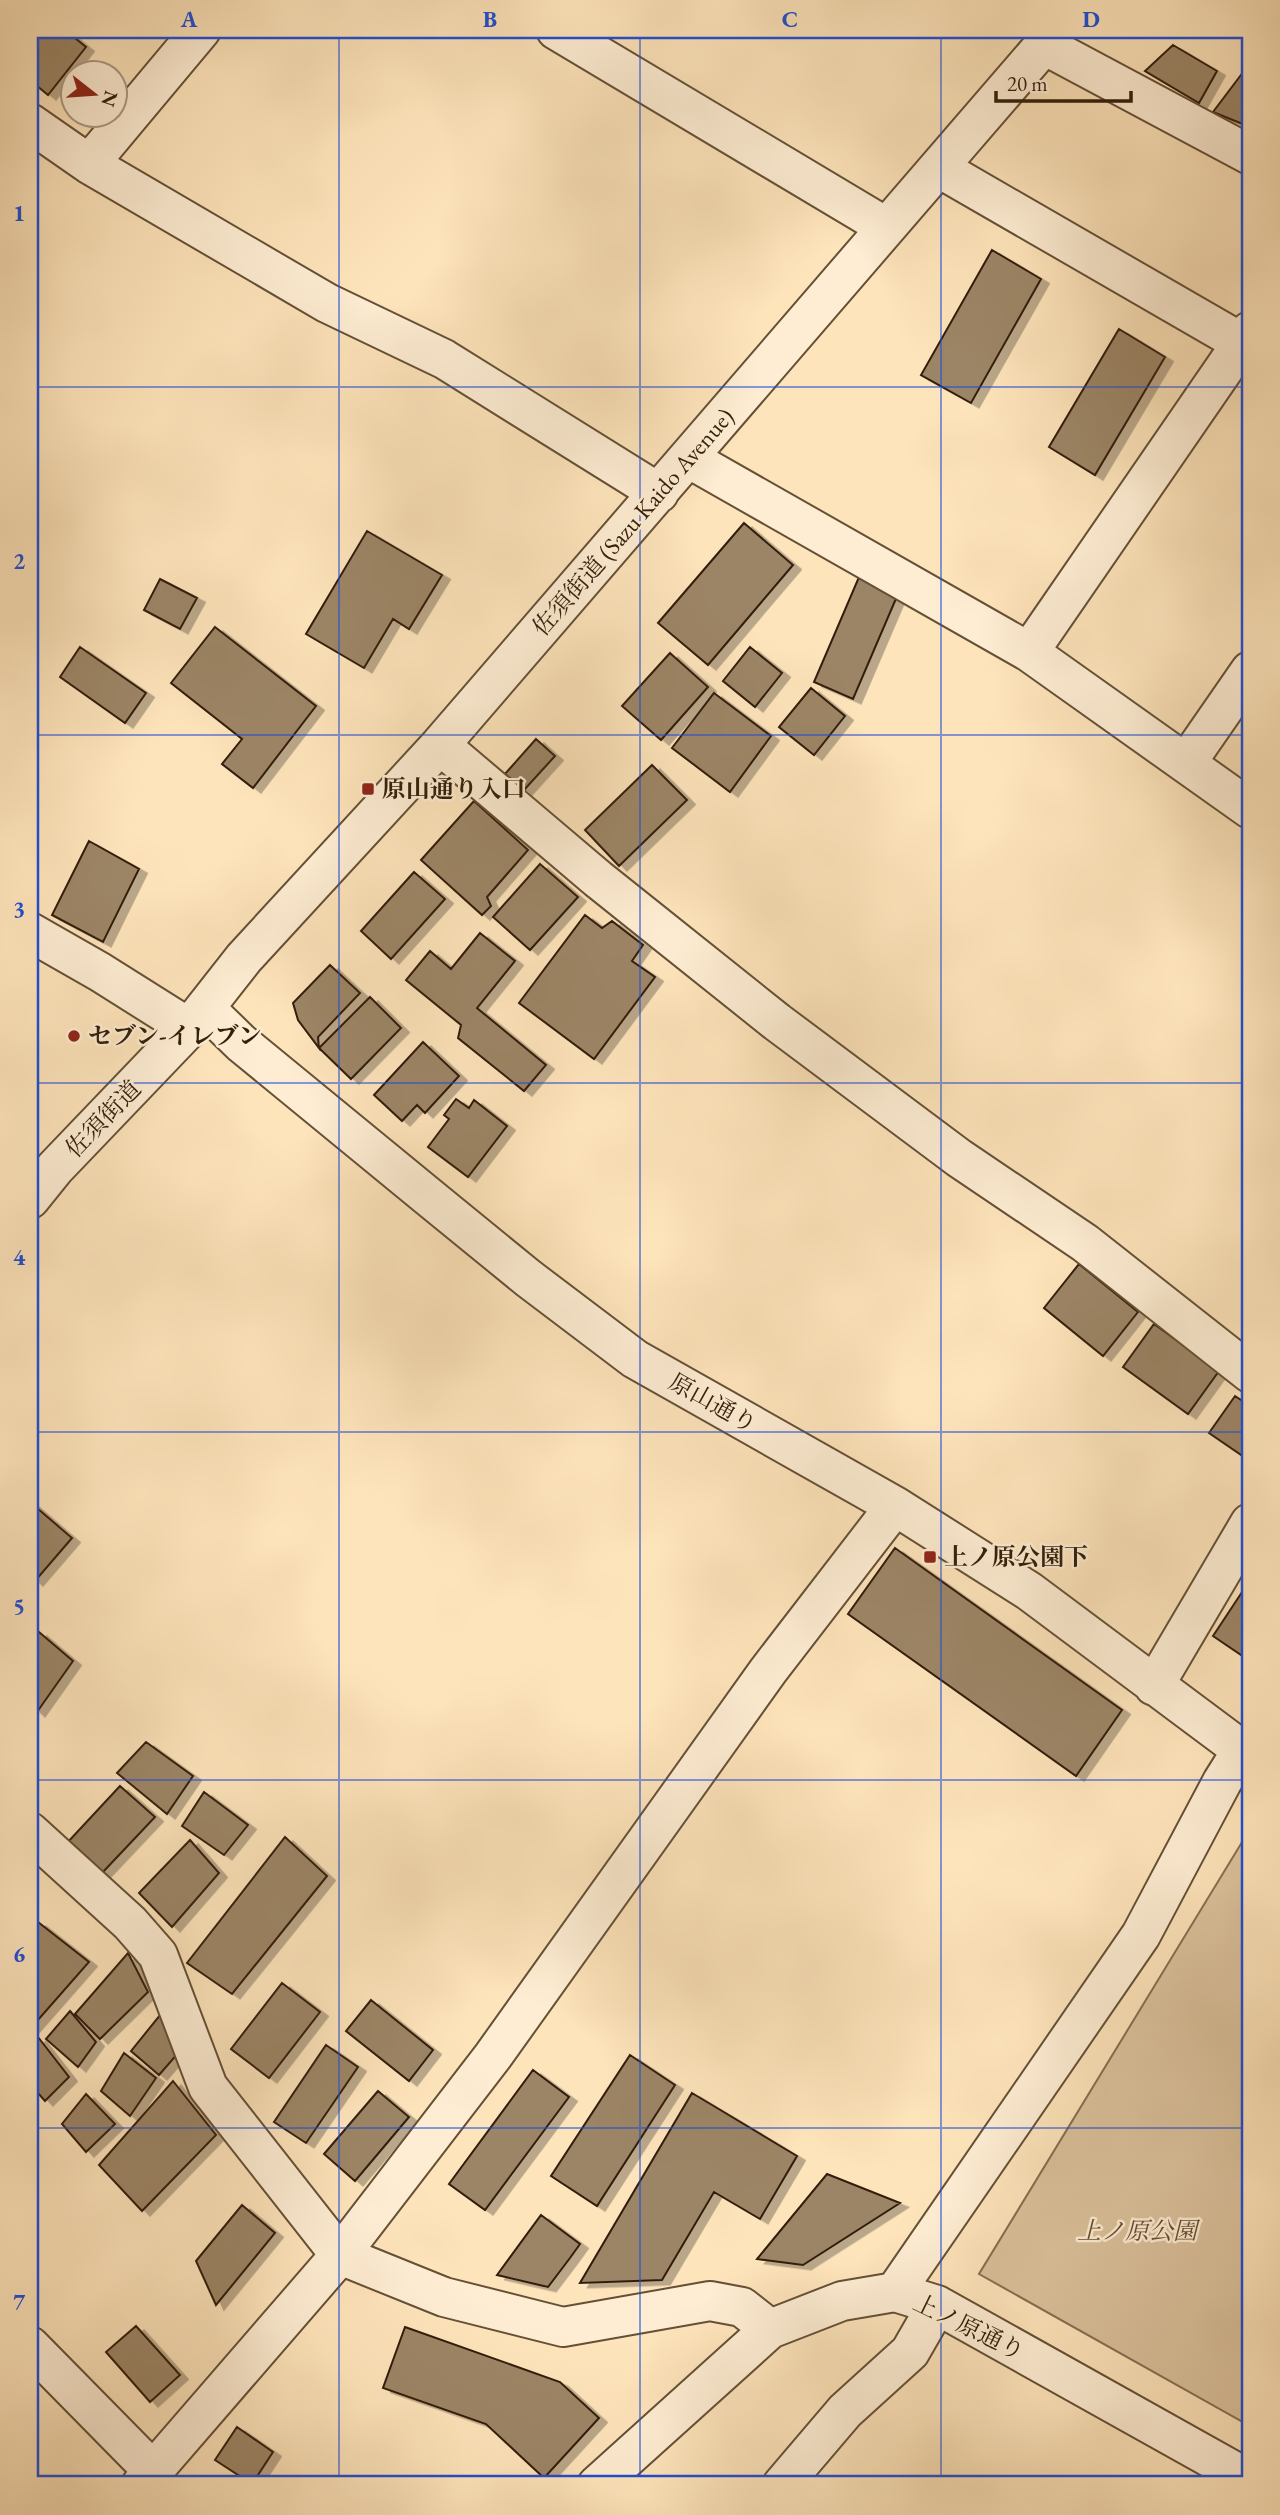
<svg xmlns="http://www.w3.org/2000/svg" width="1280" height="2515" font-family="'EB Garamond','Noto Serif JP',serif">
<defs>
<filter id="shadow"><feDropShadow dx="8" dy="4.5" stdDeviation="0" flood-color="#0004"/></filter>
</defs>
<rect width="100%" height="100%" fill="#fee4bb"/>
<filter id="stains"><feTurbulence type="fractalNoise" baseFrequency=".00286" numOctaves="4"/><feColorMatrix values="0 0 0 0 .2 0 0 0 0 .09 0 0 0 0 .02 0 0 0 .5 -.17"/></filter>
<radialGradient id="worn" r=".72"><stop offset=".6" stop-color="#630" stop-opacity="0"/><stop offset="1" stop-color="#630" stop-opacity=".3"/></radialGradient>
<!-- green -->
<path fill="#dbc29d" stroke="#867054" stroke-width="2" d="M 1250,1829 L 1250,2426 L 979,2274 Z"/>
<!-- building -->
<path fill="#9c8566" stroke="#321e0a" stroke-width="2" filter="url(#shadow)" d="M 30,30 L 65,30 L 86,47 L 48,95 L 30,80 Z
M 1173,45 L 1217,71 L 1199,103 L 1145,71 Z
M 1247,67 L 1250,70 L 1250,127 L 1213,112 Z
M 992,250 L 1041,279 L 971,403 L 921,375 Z
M 1119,329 L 1165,357 L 1095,475 L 1049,447 Z
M 744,523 L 793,565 L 708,665 L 658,623 Z
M 367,531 L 442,575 L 409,629 L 393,619 L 364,668 L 306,634 Z
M 859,577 L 898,594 L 853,699 L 814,682 Z
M 160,579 L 197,598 L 180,629 L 144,610 Z
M 215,627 L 316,706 L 253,788 L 222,764 L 242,739 L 171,683 Z
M 80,647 L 146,693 L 125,723 L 60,677 Z
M 750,647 L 782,673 L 755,707 L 723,681 Z
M 670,653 L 708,687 L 661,740 L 622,706 Z
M 811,688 L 845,716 L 814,755 L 779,727 Z
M 714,693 L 771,736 L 730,792 L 672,748 Z
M 536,739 L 555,756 L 524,790 L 505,774 Z
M 652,765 L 687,800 L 619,866 L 585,830 Z
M 474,801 L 528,850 L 487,897 L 491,906 L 482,915 L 421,860 Z
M 89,841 L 139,869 L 103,942 L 52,915 Z
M 540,864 L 578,897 L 530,950 L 493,917 Z
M 414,872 L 445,899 L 391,959 L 361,931 Z
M 585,915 L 602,928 L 612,921 L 643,945 L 632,961 L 655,977 L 594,1059 L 519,1003 Z
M 480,933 L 515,961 L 477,1008 L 546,1065 L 524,1091 L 458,1038 L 461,1025 L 406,980 L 430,951 L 451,969 Z
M 330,965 L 360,993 L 318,1037 L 319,1048 L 298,1020 L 293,1003 Z
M 370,997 L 401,1028 L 351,1079 L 319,1048 Z
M 423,1042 L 459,1076 L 425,1113 L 417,1105 L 402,1121 L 374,1095 Z
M 456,1099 L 469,1108 L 474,1100 L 507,1126 L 468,1177 L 428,1147 L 449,1119 L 444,1115 Z
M 1079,1264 L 1138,1312 L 1103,1356 L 1044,1308 Z
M 1154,1324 L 1219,1371 L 1188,1414 L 1123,1367 Z
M 1235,1396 L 1250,1406 L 1250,1461 L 1209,1433 Z
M 30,1502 L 72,1538 L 35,1581 L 30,1576 Z
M 895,1548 L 1122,1710 L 1076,1776 L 848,1614 Z
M 1250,1580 L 1250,1661 L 1213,1636 Z
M 39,1632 L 73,1661 L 37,1712 L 30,1705 L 30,1644 Z
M 146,1742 L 193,1776 L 167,1814 L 117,1773 Z
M 120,1786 L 155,1817 L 102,1873 L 67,1843 Z
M 204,1792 L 248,1825 L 224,1855 L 182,1826 Z
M 285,1837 L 327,1876 L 232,1994 L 187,1963 Z
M 190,1840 L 219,1873 L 172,1927 L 139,1893 Z
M 38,1922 L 89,1962 L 30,2029 L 30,1930 Z
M 128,1953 L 148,1992 L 100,2039 L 75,2014 Z
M 282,1983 L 320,2012 L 269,2078 L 231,2049 Z
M 371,2000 L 433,2050 L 409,2081 L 346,2031 Z
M 165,2009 L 187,2043 L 159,2075 L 131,2051 Z
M 70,2011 L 96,2042 L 78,2067 L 46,2039 Z
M 38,2037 L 69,2077 L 45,2101 L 30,2084 L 30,2045 Z
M 326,2045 L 358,2067 L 306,2143 L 274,2122 Z
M 124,2053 L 156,2078 L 130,2116 L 101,2091 Z
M 630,2055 L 675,2085 L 597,2206 L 551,2176 Z
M 533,2070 L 569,2097 L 485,2210 L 449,2184 Z
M 173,2081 L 216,2135 L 142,2211 L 99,2165 Z
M 378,2091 L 409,2117 L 355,2181 L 324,2154 Z
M 692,2093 L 797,2156 L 760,2219 L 714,2192 L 662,2280 L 580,2283 Z
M 86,2094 L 115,2124 L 86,2152 L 62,2124 Z
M 827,2174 L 900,2203 L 803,2265 L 757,2259 Z
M 242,2205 L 275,2233 L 216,2305 L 196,2261 Z
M 541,2215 L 580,2244 L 570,2258 L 548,2287 L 497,2275 Z
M 136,2326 L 180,2375 L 150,2402 L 106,2352 Z
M 405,2327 L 560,2382 L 599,2418 L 544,2478 L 486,2424 L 383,2388 Z
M 237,2427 L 273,2452 L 252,2484 L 215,2460 Z
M 982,2476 L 988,2485 L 962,2485 L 975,2477 L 977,2479 Z"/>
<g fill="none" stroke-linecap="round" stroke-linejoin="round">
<!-- minor casing -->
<g stroke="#655036" stroke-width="42">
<path id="minor" d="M 556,30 L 886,227
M 1044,45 L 1250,155
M 30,123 L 89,164 L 327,303 L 444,359 L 659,493
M 89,164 L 201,30
M 939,168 L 1242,343
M 688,458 L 1029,652 L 1250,809
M 1029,652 L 1250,331
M 440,745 L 598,879 L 777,1022 L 959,1158 L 1085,1243 L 1250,1373
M 1187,762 L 1250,671
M 30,932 L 100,972 L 189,1028
M 205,1008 L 241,1043 L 430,1198 L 528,1278 L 635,1359 L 895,1506 L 1029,1591 L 1250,1756
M 30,1199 L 55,1168 L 189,1028 L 244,958 L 440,745 L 1057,30
M 1154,1686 L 1250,1523
M 30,1832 L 130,1923 L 158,1955 L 208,2087 L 340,2255 L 444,2297 L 563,2327 L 710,2301 L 742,2307 L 770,2329
M 895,2292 L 1141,1935 L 1222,1782 L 1242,1750
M 30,2346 L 153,2471
M 141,2485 L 340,2255 L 493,2056 L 768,1671 L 895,1506
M 597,2485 L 770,2329 L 842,2301 L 895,2292 L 937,2305 L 1250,2480
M 782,2485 L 845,2411 L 910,2352 L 937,2305"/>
</g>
<!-- minor -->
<use href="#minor" stroke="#feedd3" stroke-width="38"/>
</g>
<!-- grid -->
<path fill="none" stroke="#1d4ed8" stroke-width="2" stroke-opacity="0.55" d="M 339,30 L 339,2485M 640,30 L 640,2485M 941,30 L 941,2485M 30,387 L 1250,387M 30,735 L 1250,735M 30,1083 L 1250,1083M 30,1432 L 1250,1432M 30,1780 L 1250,1780M 30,2128 L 1250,2128"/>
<!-- markers -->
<g fill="#8f2418" stroke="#feedd3" stroke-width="2.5">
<rect x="361" y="782" width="14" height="14" rx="3.5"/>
<circle cx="74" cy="1036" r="7"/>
<rect x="923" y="1550" width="14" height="14" rx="3.5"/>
</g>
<g text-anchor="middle" stroke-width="5" stroke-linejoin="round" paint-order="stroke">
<!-- street labels -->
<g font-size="24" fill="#321e0a" stroke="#feedd3">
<text transform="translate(633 522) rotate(-49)" y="8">佐須街道 (Sazu Kaido Avenue)</text>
<text transform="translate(103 1119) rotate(-46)" y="8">佐須街道</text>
<text transform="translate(713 1403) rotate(29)" y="8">原山通り</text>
<text transform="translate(969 2327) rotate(26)" y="8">上ノ原通り</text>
</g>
<!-- poi labels -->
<g font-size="24" font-weight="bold" fill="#321e0a" stroke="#feedd3" text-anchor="start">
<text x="382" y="797">原山通り入口</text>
<text x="88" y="1044">セブン-イレブン</text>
<text x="944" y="1565">上ノ原公園下</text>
</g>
<!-- park labels -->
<g font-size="24" font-style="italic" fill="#654f36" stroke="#feedd3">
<text x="1137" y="2239">上ノ原公園</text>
</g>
</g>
<!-- margin -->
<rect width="1280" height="2515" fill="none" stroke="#fee4bb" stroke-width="77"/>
<!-- north arrow -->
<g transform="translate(94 94) rotate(107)"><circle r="33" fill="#feedd3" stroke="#ac9a83" stroke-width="2"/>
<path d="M0-5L12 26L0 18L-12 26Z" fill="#8f2418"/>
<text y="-10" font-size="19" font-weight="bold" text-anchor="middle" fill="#321e0a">N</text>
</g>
<!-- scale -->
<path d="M996 91v10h135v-10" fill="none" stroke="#321e0a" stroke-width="3.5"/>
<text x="1007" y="91" font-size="21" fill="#321e0a" stroke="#feedd3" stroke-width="5" paint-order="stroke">20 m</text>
<rect x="38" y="38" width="1204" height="2438" fill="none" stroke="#1d4ed8" stroke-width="2.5"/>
<g font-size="23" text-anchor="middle" font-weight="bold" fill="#1d4ed8">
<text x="189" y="27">A</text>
<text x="490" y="27">B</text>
<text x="790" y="27">C</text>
<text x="1091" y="27">D</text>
<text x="19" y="221">1</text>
<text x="19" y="569">2</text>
<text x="19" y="917">3</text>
<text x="19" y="1265">4</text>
<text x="19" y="1614">5</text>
<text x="19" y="1962">6</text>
<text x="19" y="2310">7</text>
</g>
<rect width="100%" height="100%" filter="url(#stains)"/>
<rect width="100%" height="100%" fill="url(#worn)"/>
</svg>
